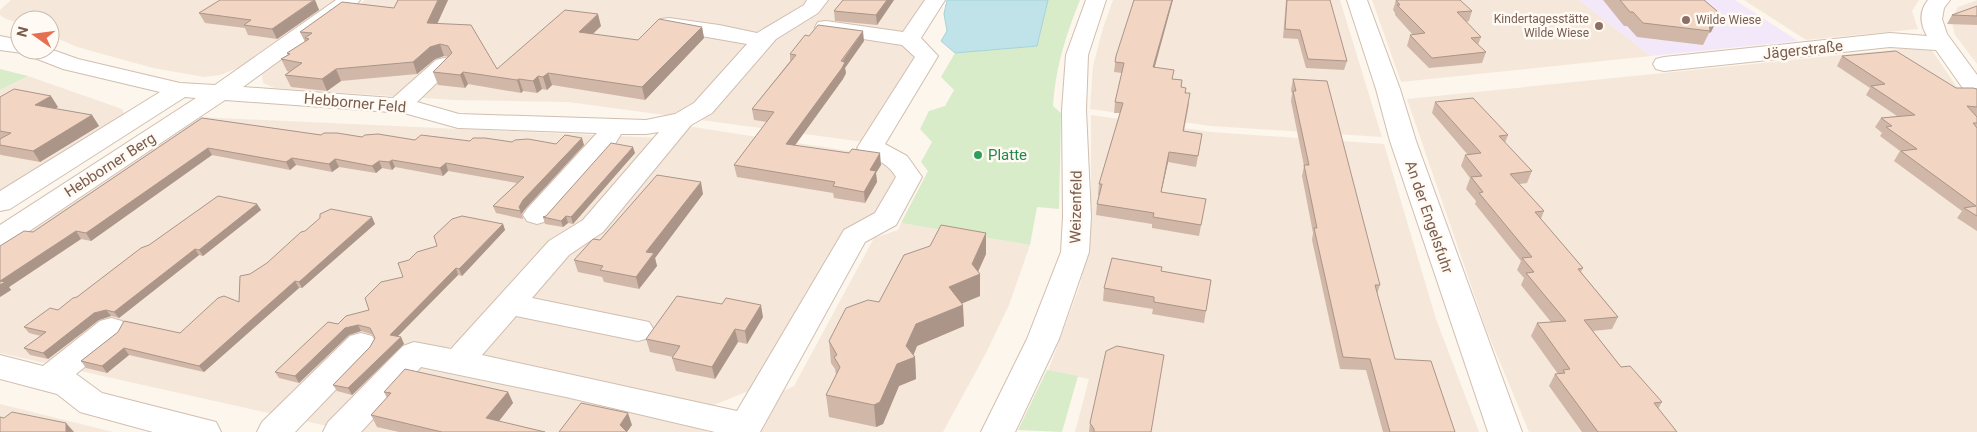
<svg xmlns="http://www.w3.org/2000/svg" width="1977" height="432" font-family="Roboto,sans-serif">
<rect width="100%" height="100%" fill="#fdf6ec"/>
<!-- residential -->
<path fill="#f5e8da" d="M 11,0 L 338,0 L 240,67 L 220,75 L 204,77 L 153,68 L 77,47 L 50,35 L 50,20 L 20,20 L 20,24 L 4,18 L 0,15 L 0,10 Z
M 365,0 L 943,0 L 920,38 L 936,54 L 886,145 L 568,102 L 454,100 L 329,92 L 274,88 L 263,83 L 262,75 L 267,69 Z
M 1113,0 L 1340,0 L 1382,137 L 1211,126 L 1090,109 L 1093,66 L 1103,28 Z
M 1372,0 L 1579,0 L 1651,56 L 1401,82 Z
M 1744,0 L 1919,0 L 1912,11 L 1918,29 L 1806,40 Z
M 1977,0 L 1977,64 L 1955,35 L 1951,19 L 1958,7 Z
M 1929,46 L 1965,99 L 1977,112 L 1977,432 L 1529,432 L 1486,329 L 1407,99 Z
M 28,76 L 122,109 L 124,113 L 122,118 L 0,196 L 0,90 Z
M 1091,115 L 1211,132 L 1384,144 L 1436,319 L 1479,432 L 1075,432 L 1089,379 L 1048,371 L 1080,285 L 1091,226 Z
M 197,117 L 662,138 L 467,342 L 438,351 L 336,428 L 0,353 L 0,249 Z
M 687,126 L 888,157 L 902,174 L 751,390 L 704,409 L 486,362 L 481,345 Z
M 901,223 L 1030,245 L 1009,305 L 986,353 L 943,432 L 753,432 L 774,395 L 794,386 L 874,238 L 898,230 Z
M 415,362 L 703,423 L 707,432 L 350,432 Z
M 0,404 L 113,432 L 0,432 Z"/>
<!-- education -->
<path fill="#f3e8fa" d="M 1579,0 L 1735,0 L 1798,41 L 1651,56 Z"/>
<!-- green -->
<path fill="#d8ecc9" d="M 1048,0 L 1080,0 C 1065,38 1056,66 1053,106 L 1061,113 L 1059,209 L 1037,207 L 1030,245 L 901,223 L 928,171 L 921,162 L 932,142 L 920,129 L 929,111 L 945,106 L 954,90 L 941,77 L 955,53 L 1037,46 Z
M 0,69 L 28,76 L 0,90 Z
M 1047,370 L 1078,376 L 1062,432 L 1018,430 Z"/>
<!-- water -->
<path fill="#bfe3e8" stroke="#a5d3da" d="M 947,0 L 1048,0 L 1037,46 L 955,53 L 941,41 L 947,31 L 944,14 Z"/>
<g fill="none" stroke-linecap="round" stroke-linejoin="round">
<!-- minor casing -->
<g stroke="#d1beb0" stroke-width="2">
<path id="minor" d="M 336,0 L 360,0 L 357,4 L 243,87 L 393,98 L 436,60 L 444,58 L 452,60 L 455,65 L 417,102 L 459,114 L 646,120 L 675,114 L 694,103 L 747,44 L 661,29 L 658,24 L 661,19 L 669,18 L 719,25 L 757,33 L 804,5 L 807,0 L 828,0 L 818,13 L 776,39 L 712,113 L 691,125 L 603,232 L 569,255 L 532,298 L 649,322 L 654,330 L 649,338 L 638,341 L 516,316 L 482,355 L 737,411 L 844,230 L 875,213 L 896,177 C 884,156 866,161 857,148 L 915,57 L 902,45 L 818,32 L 815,27 L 818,22 L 826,21 L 903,32 L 925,0 L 945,0 L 921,38 L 938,56 L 885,144 L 907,156 L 922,177 L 896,225 L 865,242 L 760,432 L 715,432 L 566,397 L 421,367 L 361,432 L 323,432 L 328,422 L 403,346 L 414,342 L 451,349 L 549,241 L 583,220 L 659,132 L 646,134 L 621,134 L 615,144 L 547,221 L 537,224 L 527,221 L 523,215 L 527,209 L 597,133 L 458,128 L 404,113 L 225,100 L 10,244 L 0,247 L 0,225 L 196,98 L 185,97 L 10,209 L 0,211 L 0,191 L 160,92 L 63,69 L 22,53 L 0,50 L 0,36 L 20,40 L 20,50 L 50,49 L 78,59 L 180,83 L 215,85 Z
M 1086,0 L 1106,0 L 1088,55 L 1086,110 L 1091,217 L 1089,252 L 1059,339 L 1015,432 L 981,432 L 1027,339 L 1061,252 L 1063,217 L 1062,110 L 1066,55 Z
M 1347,0 L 1367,0 L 1400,89 L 1416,141 L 1522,432 L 1488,432 L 1390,141 L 1376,89 Z
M 1928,0 L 1950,0 L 1944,8 L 1942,19 L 1947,34 L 1977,75 L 1977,99 L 1969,97 L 1936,50 L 1890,47 L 1664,71 L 1656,69 L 1653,64 L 1656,59 L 1664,57 L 1890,33 L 1927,36 C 1920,24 1919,11 1928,0 Z
M 111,318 L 122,321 L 127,329 L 122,337 L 76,374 L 102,393 L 216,422 L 221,432 L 153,432 L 80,412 L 57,394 L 0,379 L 0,355 L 43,366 L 100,321 Z
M 361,333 L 372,336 L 377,344 L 372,352 L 295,432 L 257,432 L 262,422 L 350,336 Z"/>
</g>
<!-- minor -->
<use href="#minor" fill="#fff" fill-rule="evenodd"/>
</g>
<!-- wall -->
<path fill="#d1b7a8" d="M 315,0 L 319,10 L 277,39 L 248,35 L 245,28 L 205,23 L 199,13 Z
M 398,0 L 448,0 L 437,24 L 497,69 L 601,26 L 593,34 L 638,40 L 702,27 L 704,38 L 645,100 L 552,85 L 547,90 L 542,89 L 537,93 L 523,91 L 521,93 L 468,84 L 465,88 L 438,85 L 433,72 L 448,57 L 444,56 L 435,59 L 417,74 L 341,81 L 327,91 L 291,87 L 285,75 L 289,72 L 287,71 L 281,59 L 288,55 L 287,53 L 305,42 L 300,32 L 394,8 Z
M 843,0 L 894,0 L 877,25 L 835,21 L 834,11 Z
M 1286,0 L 1330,0 L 1347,61 L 1344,70 L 1306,68 L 1298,39 L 1283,38 Z
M 1396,0 L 1472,11 L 1469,21 L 1466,22 L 1481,37 L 1478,45 L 1486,52 L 1482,63 L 1429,68 L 1407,46 L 1410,35 L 1413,35 L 1395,15 L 1395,13 L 1393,10 Z
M 1603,0 L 1704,0 L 1717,11 L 1711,32 L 1709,33 L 1703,45 L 1637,37 L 1627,26 L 1624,26 Z
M 1977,6 L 1977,25 L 1947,24 L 1952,15 Z
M 864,41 L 845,68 L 846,73 L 843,79 L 795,145 L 881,165 L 876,173 L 877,182 L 865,203 L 834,198 L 833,193 L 737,177 L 734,165 L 767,122 L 754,120 L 752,109 L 790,61 L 790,54 Z
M 1116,56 L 1154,67 L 1173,79 L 1182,80 L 1181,87 L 1186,93 L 1189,104 L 1184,131 L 1202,134 L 1196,167 L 1168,162 L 1161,192 L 1206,199 L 1199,236 L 1152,228 L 1152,224 L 1096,215 L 1097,204 L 1099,195 L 1098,195 L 1099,184 L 1120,113 L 1114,113 L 1115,102 L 1122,73 L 1114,72 Z
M 1842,56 L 1956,88 L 1977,89 L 1977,231 L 1957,218 L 1962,211 L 1894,161 L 1900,151 L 1880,136 L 1882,133 L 1875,127 L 1881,118 L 1897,116 L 1866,95 L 1870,88 L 1837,66 Z
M 1293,79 L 1380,285 L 1377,294 L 1395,359 L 1455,432 L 1383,432 L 1366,370 L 1340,369 L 1312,240 L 1313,233 L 1302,176 L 1304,166 L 1291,101 L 1292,94 L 1291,90 Z
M 0,97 L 58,107 L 55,109 L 92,115 L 99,126 L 40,162 L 1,155 L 0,154 Z
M 1435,102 L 1508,135 L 1505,143 L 1532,171 L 1527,183 L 1519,184 L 1544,211 L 1541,219 L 1583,268 L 1581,272 L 1618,317 L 1612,329 L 1593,331 L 1621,367 L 1662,402 L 1658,409 L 1677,432 L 1582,432 L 1549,386 L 1555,374 L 1558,374 L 1531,336 L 1537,323 L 1551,322 L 1521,285 L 1524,278 L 1517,270 L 1521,261 L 1475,204 L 1476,201 L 1466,189 L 1470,178 L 1461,166 L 1465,155 L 1468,155 L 1432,113 Z
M 202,118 L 321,135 L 415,140 L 470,141 L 584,145 L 526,208 L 522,214 L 523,219 L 496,213 L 493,206 L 517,183 L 448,171 L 443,176 L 395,167 L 392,170 L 382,168 L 376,173 L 339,167 L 332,172 L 296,165 L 290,170 L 212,155 L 91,241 L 81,239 L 9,287 L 11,290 L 0,297 L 33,232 Z
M 635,153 L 573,224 L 568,223 L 563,227 L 545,224 L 543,217 L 546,216 Z
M 703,194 L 655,258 L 657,266 L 639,289 L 604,282 L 602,277 L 578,272 L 574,260 L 600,240 Z
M 257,204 L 261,210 L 203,256 L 199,255 L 119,318 L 111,316 L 99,320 L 48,359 L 30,355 L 24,348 L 41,336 L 29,333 L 24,327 L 58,310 L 77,297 L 149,245 Z
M 375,224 L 302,288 L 299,288 L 204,372 L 129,355 L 107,373 L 86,368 L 81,361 L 118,332 L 180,333 L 239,302 Z
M 503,224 L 505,230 L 462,276 L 458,275 L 398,336 L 401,337 L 404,344 L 352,395 L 337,391 L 333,385 L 370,347 L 375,338 L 374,335 L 361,331 L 349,335 L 299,383 L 279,378 L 275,372 L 338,324 L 369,310 L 403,277 L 409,260 L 437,246 Z
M 986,233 L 986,254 L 978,272 L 980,274 L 980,296 L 962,303 L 964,326 L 917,346 L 913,355 L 915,357 L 916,379 L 899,386 L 883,424 L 876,427 L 829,417 L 826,395 L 836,375 L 835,369 L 831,363 L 829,341 L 879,302 Z
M 1162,271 L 1211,280 L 1204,323 L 1152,314 L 1153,309 L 1103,301 L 1104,288 Z
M 763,317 L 747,344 L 738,342 L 715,379 L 676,371 L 672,358 L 673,357 L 650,352 L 646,339 Z
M 384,392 L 508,392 L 513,403 L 499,421 L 545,432 L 399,432 L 377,427 L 371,415 L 387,398 Z
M 1090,423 L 1151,432 L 1089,432 Z"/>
<!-- shaded-wall -->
<path fill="#aa9588" d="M 315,0 L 319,10 L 277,39 L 272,29 Z
M 438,0 L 448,0 L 432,35 L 427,23 Z
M 887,0 L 894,0 L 877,25 L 876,15 Z
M 1172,0 L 1173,0 L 1152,77 L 1153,67 Z
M 1717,11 L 1713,21 L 1718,18 L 1711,32 L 1709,33 L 1710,31 L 1709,23 Z
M 598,14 L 601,26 L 582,44 L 579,32 Z
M 702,27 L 704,38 L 645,100 L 642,87 Z
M 863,31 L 864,41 L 845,68 L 846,73 L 843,79 L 788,155 L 786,144 Z
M 440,44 L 444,56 L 435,59 L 417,74 L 413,62 L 430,47 Z
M 336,69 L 341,81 L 327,91 L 322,79 Z
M 463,72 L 468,84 L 465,88 L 460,75 Z
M 548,73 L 552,85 L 547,90 L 543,77 Z
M 538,76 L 542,89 L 537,93 L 533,81 Z
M 519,79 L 523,91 L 521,93 L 517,80 Z
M 51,96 L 58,107 L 42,116 L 35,105 Z
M 92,115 L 99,126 L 40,162 L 33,151 Z
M 582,138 L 584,145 L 526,208 L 521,214 L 519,207 L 523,200 Z
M 633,147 L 635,153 L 573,224 L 571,217 Z
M 208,148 L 212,155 L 91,241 L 86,233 Z
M 1169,152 L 1168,162 L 1159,203 L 1161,192 Z
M 880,153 L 881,165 L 876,173 L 877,182 L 865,203 L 864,192 L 870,170 Z
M 292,158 L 296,165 L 290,170 L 286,162 Z
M 335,159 L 339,167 L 332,172 L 329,164 Z
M 392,160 L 395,167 L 392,170 L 389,162 Z
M 379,161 L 382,168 L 376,173 L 372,166 Z
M 446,163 L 448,171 L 443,176 L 440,168 Z
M 701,182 L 703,194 L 655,258 L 657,266 L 639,289 L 636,277 L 646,252 Z
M 257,204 L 261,210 L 203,256 L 199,250 Z
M 566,216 L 568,223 L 563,227 L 561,221 Z
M 372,217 L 375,224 L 302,288 L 299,282 Z
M 503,224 L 505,230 L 462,276 L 459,269 Z
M 76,231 L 81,239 L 9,287 L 11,290 L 0,297 L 0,281 Z
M 986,233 L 986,254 L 976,276 L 980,274 L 980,296 L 949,309 L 949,287 L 972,264 Z
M 195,249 L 199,255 L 119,318 L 114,312 Z
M 456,268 L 458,275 L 393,341 L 390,335 Z
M 295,281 L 299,288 L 204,372 L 199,366 Z
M 761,305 L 763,317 L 747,344 L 745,331 Z
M 963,305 L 964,326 L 917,346 L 912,359 L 915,357 L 916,379 L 899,386 L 883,424 L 876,427 L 874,405 L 897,364 L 916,324 Z
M 106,310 L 111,316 L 99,320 L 48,359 L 43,353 L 94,313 Z
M 358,325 L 361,331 L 349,335 L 299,383 L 295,376 L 345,328 Z
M 735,329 L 738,342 L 715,379 L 712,367 Z
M 401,337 L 404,344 L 352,395 L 348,388 Z
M 124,348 L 129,355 L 107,373 L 102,366 Z
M 508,392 L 513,403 L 492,430 L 486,418 Z
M 628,413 L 632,425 L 627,432 L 620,425 Z
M 66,423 L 74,432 L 66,432 Z"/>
<!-- building -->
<path fill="#f3d5c3" stroke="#aa9588" d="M 220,0 L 314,0 L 272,29 L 244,25 L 251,20 L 199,13 Z
M 398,0 L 438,0 L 427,23 L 471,25 L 497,69 L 565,10 L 598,14 L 579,32 L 638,40 L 659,19 L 702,27 L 642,87 L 548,73 L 543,77 L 538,76 L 533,81 L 519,79 L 517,80 L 463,72 L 460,75 L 433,72 L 452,53 L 448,46 L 440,44 L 430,47 L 413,62 L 336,69 L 322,79 L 285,75 L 302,63 L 281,59 L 290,54 L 287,53 L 309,39 L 305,38 L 312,33 L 300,32 L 342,2 L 394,8 Z
M 843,0 L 887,0 L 876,15 L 834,11 Z
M 1134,0 L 1172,0 L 1153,67 L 1174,70 L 1172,79 L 1182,80 L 1181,87 L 1186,88 L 1185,93 L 1190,93 L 1183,131 L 1202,134 L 1198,156 L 1169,152 L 1161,192 L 1206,199 L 1201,225 L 1153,217 L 1154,213 L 1097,204 L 1102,184 L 1099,184 L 1123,103 L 1115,102 L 1124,63 L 1115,62 L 1116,56 Z
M 1287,0 L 1330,0 L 1347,61 L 1308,59 L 1300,30 L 1285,29 Z
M 1396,0 L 1460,0 L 1472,11 L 1457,12 L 1481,37 L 1471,38 L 1486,52 L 1432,58 L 1410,35 L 1425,33 L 1397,5 L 1400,5 Z
M 1620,0 L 1704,0 L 1717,11 L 1716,14 L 1718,18 L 1709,23 L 1710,31 L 1643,23 L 1633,12 L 1630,12 Z
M 1977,6 L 1977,16 L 1952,15 Z
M 818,25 L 863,31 L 841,61 L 845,62 L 842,68 L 786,144 L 849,153 L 852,149 L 880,153 L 870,170 L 876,171 L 864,192 L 833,186 L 835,182 L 734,165 L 774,112 L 752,109 L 796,55 L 790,54 L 805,35 L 809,36 Z
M 1896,51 L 1956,88 L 1973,88 L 1977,89 L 1977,107 L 1967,106 L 1977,117 L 1977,123 L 1973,123 L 1977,128 L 1977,216 L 1964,208 L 1976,206 L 1901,151 L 1917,149 L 1886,127 L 1892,126 L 1881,118 L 1915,115 L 1871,86 L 1885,84 L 1842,56 Z
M 1293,79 L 1327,81 L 1380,285 L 1375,285 L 1395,359 L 1431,361 L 1455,432 L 1390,432 L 1370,359 L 1343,357 L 1314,228 L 1317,228 L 1304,165 L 1309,165 L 1293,91 L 1296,91 Z
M 14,89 L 51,96 L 35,105 L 92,115 L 33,151 L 0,145 L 0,139 L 11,133 L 0,131 L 0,97 Z
M 1473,98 L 1508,135 L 1499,136 L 1532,171 L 1510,174 L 1544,211 L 1535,212 L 1583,268 L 1578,269 L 1618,317 L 1584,320 L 1621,367 L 1630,366 L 1662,402 L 1654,403 L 1677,432 L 1598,432 L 1555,374 L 1565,373 L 1563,370 L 1570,369 L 1537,323 L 1566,321 L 1526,273 L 1534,272 L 1522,258 L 1532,257 L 1479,193 L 1483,192 L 1471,177 L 1482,176 L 1465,155 L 1481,153 L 1435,102 Z
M 202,118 L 321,135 L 324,133 L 337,133 L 362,137 L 365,135 L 378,134 L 415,140 L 421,135 L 470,141 L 473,138 L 485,138 L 512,142 L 515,140 L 528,139 L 556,144 L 565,135 L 582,138 L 523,200 L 519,207 L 521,211 L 493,206 L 524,177 L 446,163 L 440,168 L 392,160 L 389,162 L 379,161 L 372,166 L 335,159 L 329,164 L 292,158 L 286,162 L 208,148 L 86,233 L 76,231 L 0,281 L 5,282 L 0,285 L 0,246 L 24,231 L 33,232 Z
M 611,143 L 633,147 L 571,217 L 566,216 L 561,221 L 543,217 L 546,216 Z
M 657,175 L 701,182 L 646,252 L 654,253 L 636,277 L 600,270 L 603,266 L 574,260 L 593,239 L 600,240 Z
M 218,196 L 257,204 L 199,250 L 195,249 L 114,312 L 106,310 L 94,313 L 43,353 L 24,348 L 46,332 L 24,327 L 50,308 L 58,310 L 73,298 L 77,297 L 141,248 L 149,245 Z
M 331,209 L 372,217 L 299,282 L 295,281 L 199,366 L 124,348 L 102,366 L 81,361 L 118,332 L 124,321 L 180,333 L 218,298 L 224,296 L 239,302 L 240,276 L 250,274 L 267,263 L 301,232 L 305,231 L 320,218 L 320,214 Z
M 462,216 L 503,224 L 459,269 L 456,268 L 390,335 L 401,337 L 348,388 L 333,385 L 370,347 L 375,338 L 370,328 L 358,325 L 345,328 L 295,376 L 275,372 L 328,322 L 338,324 L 346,316 L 369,310 L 365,298 L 381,282 L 403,277 L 398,263 L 409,260 L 417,252 L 437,246 L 434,236 L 452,219 Z
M 941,225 L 986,233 L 972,264 L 980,274 L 949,287 L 963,305 L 916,324 L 906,346 L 915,357 L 897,364 L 880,402 L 874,405 L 826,395 L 840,367 L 834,357 L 837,355 L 829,341 L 846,308 L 868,300 L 879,302 L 904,255 L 930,246 Z
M 1112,258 L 1162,267 L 1161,271 L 1211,280 L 1206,311 L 1154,302 L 1154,297 L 1104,288 Z
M 677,296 L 722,304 L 726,298 L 761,305 L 745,331 L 735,329 L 712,367 L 672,358 L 680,346 L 646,339 Z
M 1117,346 L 1164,355 L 1151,432 L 1094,432 L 1094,429 L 1090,423 L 1106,351 Z
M 405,369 L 508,392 L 486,418 L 545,432 L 442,432 L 371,415 L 391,393 L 384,392 Z
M 581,403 L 628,413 L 620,425 L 627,432 L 559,432 Z
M 12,412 L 66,423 L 66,432 L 0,432 L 0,417 L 4,418 Z"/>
<!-- markers -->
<g fill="#8d6e63" stroke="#fffaf3" stroke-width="2">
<circle cx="1686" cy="20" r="5"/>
<circle cx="1599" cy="26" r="5"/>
</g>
<circle fill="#2e9e5b" stroke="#fffaf3" stroke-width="2" cx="978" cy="155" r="5"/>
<g text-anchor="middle" stroke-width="5" stroke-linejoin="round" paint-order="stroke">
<!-- far-education labels -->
<g font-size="12" fill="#785e54" stroke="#fffaf3" text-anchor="end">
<text x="1589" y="23">Kindertagesstätte<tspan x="1589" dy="14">Wilde Wiese</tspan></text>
<text x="1696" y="24" text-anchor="start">Wilde Wiese</text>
</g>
<!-- street labels -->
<g font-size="15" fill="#7a5c4d" stroke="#fffaf3">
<text transform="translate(1803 50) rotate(-6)" y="5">Jägerstraße</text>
<text transform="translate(355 103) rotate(5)" y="5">Hebborner Feld</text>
<text transform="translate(110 165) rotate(-33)" y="5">Hebborner Berg</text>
<text transform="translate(1076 207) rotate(-89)" y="5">Weizenfeld</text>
<text transform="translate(1429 217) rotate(71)" y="5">An der Engelsfuhr</text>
</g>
<!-- leisure labels -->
<g font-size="15" fill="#27864d" stroke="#fffaf3" text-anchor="start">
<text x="988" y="160">Platte</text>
</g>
</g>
<!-- north arrow -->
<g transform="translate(35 35) rotate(284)"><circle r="24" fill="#fffaf3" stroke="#cabbb1"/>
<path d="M0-4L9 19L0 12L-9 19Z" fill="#e76f51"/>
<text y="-8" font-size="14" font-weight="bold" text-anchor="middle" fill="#7a5c4d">N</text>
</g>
</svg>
